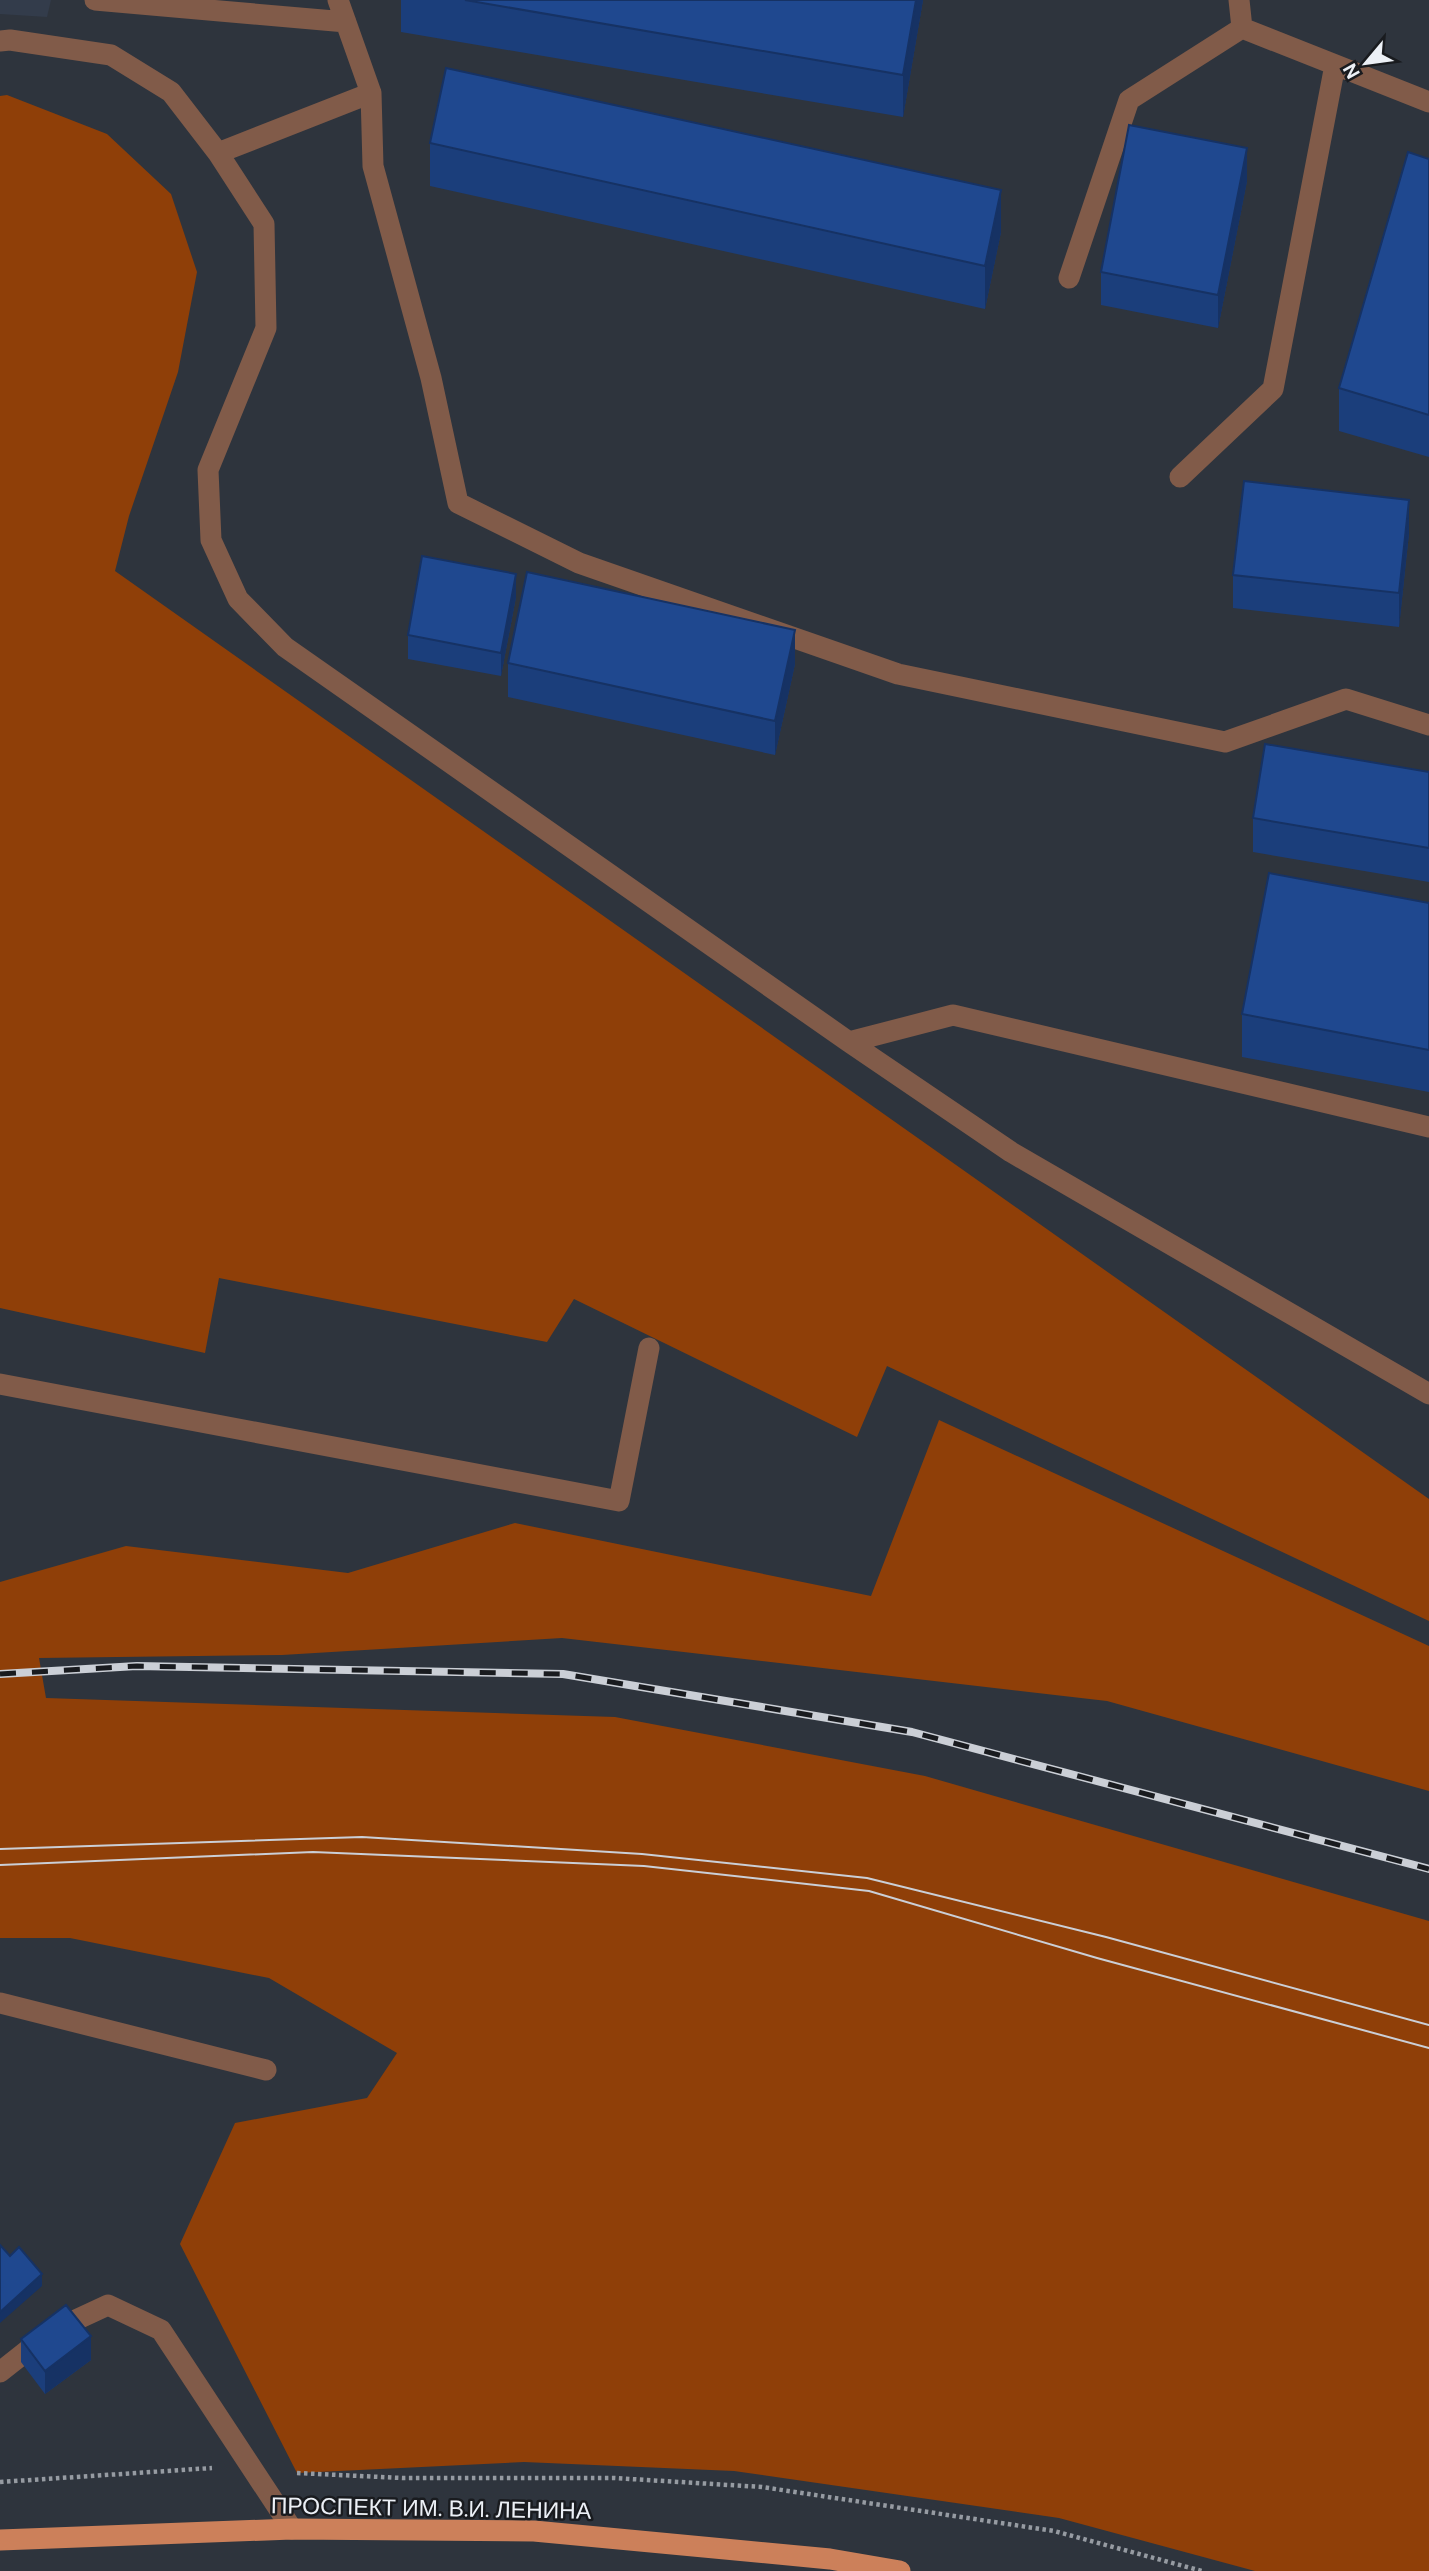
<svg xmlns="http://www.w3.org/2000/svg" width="1429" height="2571" font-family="'DM Sans',sans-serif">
<rect width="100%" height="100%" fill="#2e343d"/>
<!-- built -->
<path fill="#333c4b" d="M 0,0 L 51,0 L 47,17 L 0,14 Z"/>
<!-- green -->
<path fill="#8f3f08" d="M 7,95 L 107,134 L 171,194 L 197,272 L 178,372 L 129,516 L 115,571 L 1429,1499 L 1429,1621 L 887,1366 L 857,1437 L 574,1299 L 547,1342 L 219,1278 L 205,1353 L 0,1308 L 0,96 Z
M 939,1420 L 1429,1646 L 1429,1791 L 1107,1701 L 562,1638 L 282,1655 L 39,1658 L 46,1698 L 615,1717 L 925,1776 L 1429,1921 L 1429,2571 L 1255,2571 L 1059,2518 L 734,2471 L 524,2462 L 297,2473 L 180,2244 L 235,2123 L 367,2098 L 397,2053 L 269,1978 L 70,1938 L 0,1938 L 0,1582 L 126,1546 L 348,1573 L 515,1523 L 871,1596 Z"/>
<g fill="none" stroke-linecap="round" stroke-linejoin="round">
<!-- path -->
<path stroke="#969ba2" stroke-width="4.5" stroke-dasharray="3.5 3.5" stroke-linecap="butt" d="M 297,2473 L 402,2478 L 614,2478 L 762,2487 L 1054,2531 L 1202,2571
M 0,2482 L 212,2468"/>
<!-- minor -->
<path stroke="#815b49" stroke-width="21" d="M 95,0 L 346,22
M 1239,0 L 1242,28 L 1429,102
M 0,41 L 10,40 L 111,55 L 171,92 L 218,153 L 264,224 L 266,328 L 208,470 L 211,540 L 238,599 L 285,647 L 849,1042 L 1011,1152 L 1429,1394
M 371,93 L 373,166 L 431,378 L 458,503 L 579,563 L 898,674 L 1225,742 L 1346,699 L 1429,725
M 218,153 L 371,93 L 338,0
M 1069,278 L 1129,100 L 1242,28
M 1180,477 L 1273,389 L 1335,65
M 849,1042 L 953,1015 L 1429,1127
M 0,1384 L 619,1501 L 649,1348
M 0,2003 L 266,2070
M 0,2372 L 52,2331 L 108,2305 L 161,2330 L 292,2529"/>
<!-- major -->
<path stroke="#cc805a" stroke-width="21" d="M 0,2540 L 292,2529 L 534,2531 L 830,2559 L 900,2571"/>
<!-- tram -->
<path stroke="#cbcfd6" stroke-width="2" d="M 0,1849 L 362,1837 L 642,1854 L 867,1878 L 1106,1937 L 1429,2025
M 0,1865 L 313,1852 L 644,1866 L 869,1891 L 1097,1958 L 1429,2048"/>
<!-- rail casing -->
<g stroke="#cbcfd6" stroke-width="8">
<path id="rail" d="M 0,1674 L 137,1666 L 563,1674 L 912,1732 L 1429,1869"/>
</g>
<!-- rail -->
<use href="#rail" stroke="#191b1f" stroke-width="5" stroke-dasharray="16" stroke-linecap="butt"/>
</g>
<!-- wall -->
<path fill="#1b3e7b" d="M 401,0 L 923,0 L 903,117 L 401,32 Z
M 430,143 L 1001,232 L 985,309 L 430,186 Z
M 1429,159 L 1429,457 L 1339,431 L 1339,388 Z
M 1247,181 L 1218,328 L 1101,305 L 1101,272 Z
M 1409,533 L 1399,627 L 1233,608 L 1233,575 Z
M 516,597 L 501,676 L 408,659 L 408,635 Z
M 508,663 L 795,664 L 775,755 L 508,697 Z
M 1429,772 L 1429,882 L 1253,852 L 1253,818 Z
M 1429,903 L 1429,1092 L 1242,1057 L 1242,1014 Z
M 21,2339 L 91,2360 L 45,2394 L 21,2362 Z"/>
<!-- shaded-wall -->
<path fill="#163264" d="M 916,0 L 923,0 L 903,117 L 903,75 Z
M 1247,148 L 1247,181 L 1218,328 L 1218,295 Z
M 1001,190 L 1001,232 L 985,309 L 985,266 Z
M 1409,500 L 1409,533 L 1399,627 L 1399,593 Z
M 516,574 L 516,597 L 501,676 L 501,653 Z
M 795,630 L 795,664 L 775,755 L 775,721 Z
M 42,2274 L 42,2286 L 0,2323 L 0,2312 Z
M 91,2336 L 91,2360 L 45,2394 L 45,2371 Z"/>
<!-- building -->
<path fill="#1f488f" stroke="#163264" stroke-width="2" d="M 465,0 L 916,0 L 903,75 Z
M 446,68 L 1001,190 L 985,266 L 430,143 Z
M 1129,125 L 1247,148 L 1218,295 L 1101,272 Z
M 1408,152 L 1429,159 L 1429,415 L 1339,388 Z
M 1244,481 L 1409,500 L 1399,593 L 1233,575 Z
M 422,556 L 516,574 L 501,653 L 408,635 Z
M 527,572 L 795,630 L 775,721 L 508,663 Z
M 1265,744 L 1429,772 L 1429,848 L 1253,818 Z
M 1269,873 L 1429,903 L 1429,1050 L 1242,1014 Z
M 0,2245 L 10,2256 L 19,2247 L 42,2274 L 0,2312 Z
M 66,2305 L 91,2336 L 45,2371 L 21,2339 Z"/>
<g text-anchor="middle" stroke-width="5" stroke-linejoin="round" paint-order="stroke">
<!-- street labels -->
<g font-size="23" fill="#ecf0f6" stroke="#191b1f">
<text transform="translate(431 2508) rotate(1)" y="8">ПРОСПЕКТ ИМ. В.И. ЛЕНИНА</text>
</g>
</g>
<!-- north arrow -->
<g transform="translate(1366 63) rotate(241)" stroke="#191b1f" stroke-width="5" paint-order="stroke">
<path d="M0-5L12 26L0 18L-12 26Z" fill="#ecf0f6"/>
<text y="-10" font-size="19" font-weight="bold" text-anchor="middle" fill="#ecf0f6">N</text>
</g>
</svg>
